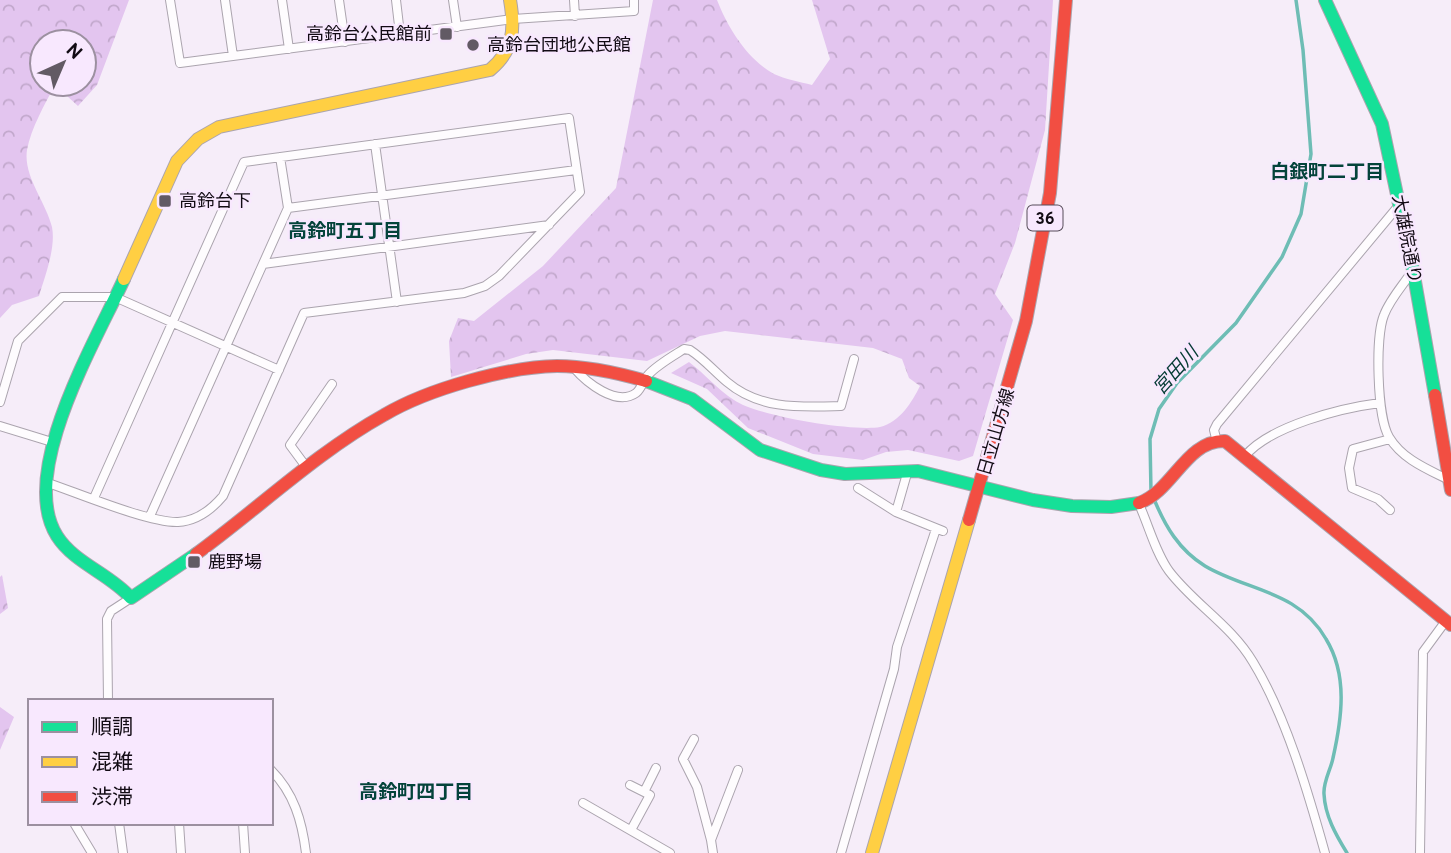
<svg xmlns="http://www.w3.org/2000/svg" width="1451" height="853" font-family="Overpass,'Noto Sans JP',sans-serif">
<defs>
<pattern id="forest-crowns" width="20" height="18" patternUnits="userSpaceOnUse" patternTransform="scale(1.75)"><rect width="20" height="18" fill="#e3c5ef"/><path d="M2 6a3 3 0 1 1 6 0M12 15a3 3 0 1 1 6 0" fill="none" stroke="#c2a8cc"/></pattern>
</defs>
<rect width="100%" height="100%" fill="#f6edf9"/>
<!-- forest -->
<path fill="url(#forest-crowns)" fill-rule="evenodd" d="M 0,0 L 129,0 L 97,85 L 78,106 L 55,85 C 45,104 31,128 27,150 C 23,176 46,202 52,227 C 56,248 45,276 39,296 L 12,305 L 0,318 ZM 84,42 L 84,84 L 42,84 L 42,42 Z
M 653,0 L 717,0 C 728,28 747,59 774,74 C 785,79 800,82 812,85 L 830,59 L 812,0 L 1053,0 L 1045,130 L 1015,243 L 995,294 L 1013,320 L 973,456 L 959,461 L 908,450 L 886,452 L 863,460 L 813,454 L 748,428 L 707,389 L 671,373 L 689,362 C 705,374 718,390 734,400 C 756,416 854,432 880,427 C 900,422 912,402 920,386 L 909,378 L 902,359 L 873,348 L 725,331 L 700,336 L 647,361 L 553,350 L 526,354 L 451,377 L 449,341 L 458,318 L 474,321 L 543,266 L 616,188 Z
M 2,575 L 8,608 L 0,614 L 0,577 Z
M 0,707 L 14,717 L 0,750 Z"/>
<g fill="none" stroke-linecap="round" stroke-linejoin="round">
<!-- stream -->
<path stroke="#6ebdb5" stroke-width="3.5" d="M 1151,492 L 1150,439 L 1159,409 L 1177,383 L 1236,323 L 1282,257 L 1301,214 L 1311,154 L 1303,50 L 1296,0
M 1154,499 C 1165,526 1179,550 1205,566 C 1247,591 1298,590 1326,639 C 1348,675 1342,718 1333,758 C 1331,769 1323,782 1324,794 C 1325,816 1336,835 1347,853"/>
<!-- street casing -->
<g stroke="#aba4ae" stroke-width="10">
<path id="street" d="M 170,0 L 180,63 L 513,19 L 634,11 L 634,0
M 225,0 L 233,56
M 282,0 L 289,49
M 339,0 L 345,42
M 396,0 L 400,34
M 453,0 L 457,27
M 574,0 L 575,16
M 375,144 L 397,302
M 288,208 L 576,170
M 263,264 L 549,225
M 1413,270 C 1404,284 1390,299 1384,315 C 1375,337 1377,417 1389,437 C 1402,459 1427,469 1449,480
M 574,368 C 586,382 616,407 636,393 C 642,388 643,380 648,375 C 657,365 673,356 684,349 L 690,350 C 704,359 714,371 727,382 C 760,410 801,407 841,406 L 854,359
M 0,402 L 18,341 L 62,297 L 115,297 L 279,370
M 0,426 L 52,442
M 1216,438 L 1214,430 L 1217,424 L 1400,204
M 1390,439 L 1353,449 L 1349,468 L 1352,488 L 1378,499 L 1390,510
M 1245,456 C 1270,426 1341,408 1380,403
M 307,468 L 290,445 L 332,384
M 48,483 C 78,493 149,523 178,522 C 196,521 212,509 223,496 L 304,313 L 464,293 L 485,286 L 499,276 L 580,192 L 569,118 L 244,162 L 94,498
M 858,488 L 896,512 L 943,531
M 1138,502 C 1148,523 1155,552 1169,571 C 1194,604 1231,625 1253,662 C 1286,716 1308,792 1325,853
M 896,512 L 908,470
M 150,516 L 288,208 L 280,157
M 108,701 L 107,619 L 111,611 L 131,598
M 694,739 L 683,759 L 697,787 L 711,840
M 271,770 C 294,793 302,821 306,853
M 630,785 L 650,795 L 631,830
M 644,792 L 656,768
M 583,803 L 670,853
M 74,823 L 92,853
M 119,823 L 123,853
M 179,823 L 181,853
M 243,823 L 245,853
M 713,853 L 711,840 L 738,770
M 841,853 L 894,669 L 897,647 L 936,529
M 1420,853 L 1423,652 L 1445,622"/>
</g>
<!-- fast casing -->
<g stroke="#aba4ae" stroke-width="14">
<path id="fast" d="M 1325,0 L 1382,124 L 1413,270 L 1435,395
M 124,279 C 96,341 17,473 57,536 C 74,563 110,574 131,598 L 196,554
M 646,381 L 692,399 L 760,450 L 821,470 L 845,474 L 918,471 L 1033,500 L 1072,506 L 1111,507 L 1139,503"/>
</g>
<!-- slow casing -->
<g stroke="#aba4ae" stroke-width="14">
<path id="slow" d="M 124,279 L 177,161 L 198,139 L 219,127 L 490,70 C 514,50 515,29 510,0
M 872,853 L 969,520"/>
</g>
<!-- jam casing -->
<g stroke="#aba4ae" stroke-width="14">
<path id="jam" d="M 1435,395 L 1451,490
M 1139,503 C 1173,491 1186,440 1225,441 L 1451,625
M 969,520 L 1026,321 L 1050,193 L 1066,0
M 196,554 C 259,508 316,453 384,415 C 428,389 506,367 557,366 C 586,366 618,373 646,381"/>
</g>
<!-- street -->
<use href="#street" stroke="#fefcfe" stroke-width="8"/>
<!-- fast -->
<use href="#fast" stroke="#16e098" stroke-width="12"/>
<!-- slow -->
<use href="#slow" stroke="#ffcf43" stroke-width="12"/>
<!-- jam -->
<use href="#jam" stroke="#f24e42" stroke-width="12"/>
</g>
<!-- markers -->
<g fill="#625a64" stroke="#f8e8fe" stroke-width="2.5">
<rect x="439" y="27" width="14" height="14" rx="3.5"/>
<circle cx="473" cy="45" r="7"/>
<rect x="158" y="194" width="14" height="14" rx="3.5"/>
<rect x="187" y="555" width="14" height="14" rx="3.5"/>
</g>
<g text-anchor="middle" stroke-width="5" stroke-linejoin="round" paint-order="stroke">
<!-- shield labels -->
<rect fill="#f8e8fe" stroke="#574d5a" stroke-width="2" x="1027.5" y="205.5" width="35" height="25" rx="5"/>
<g font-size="16" font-weight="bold" fill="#120b14">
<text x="1045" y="224">36</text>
</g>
<!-- poi labels -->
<g font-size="18" fill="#120b14" stroke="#f8e8fe" text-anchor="start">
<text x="432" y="40" text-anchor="end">高鈴台公民館前</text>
<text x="487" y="51">高鈴台団地公民館</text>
<text x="179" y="207">高鈴台下</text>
<text x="208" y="568">鹿野場</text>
</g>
<!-- street labels -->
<g font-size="18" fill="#120b14" stroke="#f8e8fe">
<text transform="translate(1407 239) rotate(79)" y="6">大雄院通り</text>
<text transform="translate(996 432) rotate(-74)" y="6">日立山方線</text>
</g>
<!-- neighbourhood labels -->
<g font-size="19" font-weight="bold" fill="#04433b" stroke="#f8e8fe">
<text x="1327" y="178">白銀町二丁目</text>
<text x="345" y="237">高鈴町五丁目</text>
<text x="416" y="798">高鈴町四丁目</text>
</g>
<!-- water labels -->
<g font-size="19" font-style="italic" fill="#043b33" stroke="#f8e8fe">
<text transform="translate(1175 370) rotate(-48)" y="7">宮田川</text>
</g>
</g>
<!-- legend -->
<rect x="28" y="699" width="245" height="126" fill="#f8e8fe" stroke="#9c90a0" stroke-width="2"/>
<rect x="42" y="722" width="35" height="10" fill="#16e098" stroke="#9c90a0" stroke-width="2"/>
<text x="91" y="734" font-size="21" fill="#120b14">順調</text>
<rect x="42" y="757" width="35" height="10" fill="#ffcf43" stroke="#9c90a0" stroke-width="2"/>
<text x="91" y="769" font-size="21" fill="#120b14">混雑</text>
<rect x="42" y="792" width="35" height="10" fill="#f24e42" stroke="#9c90a0" stroke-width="2"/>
<text x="91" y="804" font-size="21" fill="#120b14">渋滞</text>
<!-- north arrow -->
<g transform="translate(63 63) rotate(44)"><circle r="33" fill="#f8e8fe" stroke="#9c90a0" stroke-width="2"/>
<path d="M0-5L12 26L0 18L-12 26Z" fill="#625a64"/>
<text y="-10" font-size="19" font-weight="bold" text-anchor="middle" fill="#120b14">N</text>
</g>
</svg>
